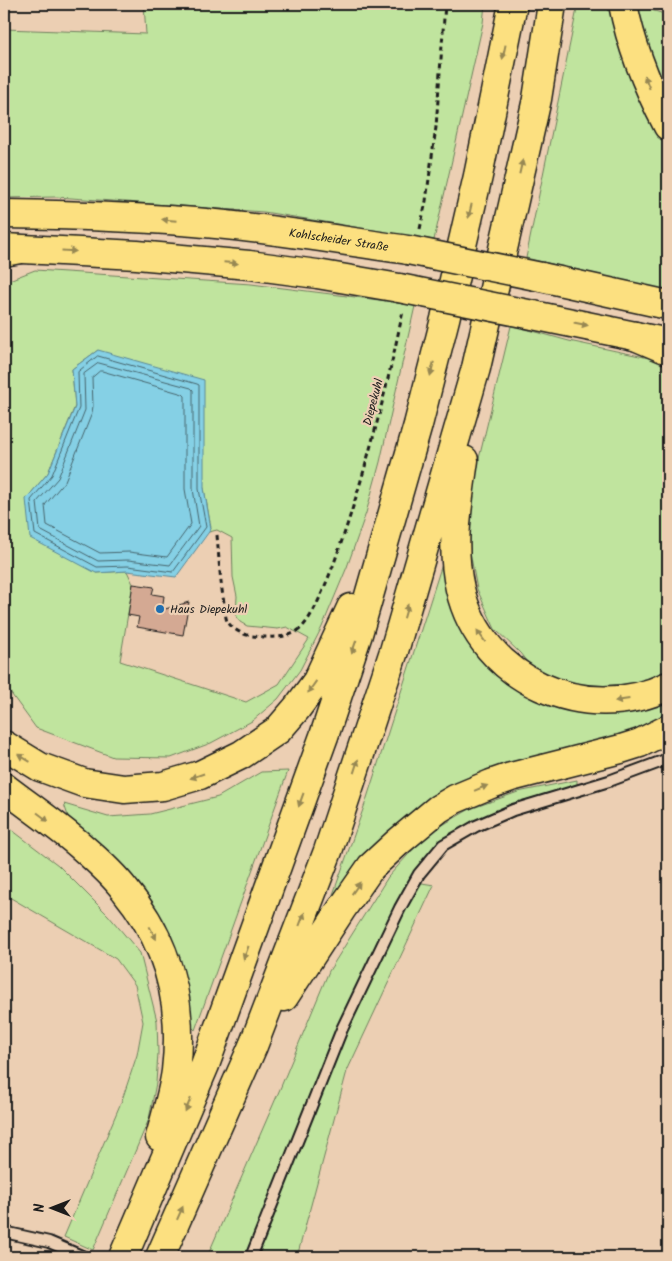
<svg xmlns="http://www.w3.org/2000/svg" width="672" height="1261" font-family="Kalam,sans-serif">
<rect width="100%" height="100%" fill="#eccfb3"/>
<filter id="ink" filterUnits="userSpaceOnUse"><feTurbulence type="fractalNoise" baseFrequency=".02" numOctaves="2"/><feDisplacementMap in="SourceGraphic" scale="10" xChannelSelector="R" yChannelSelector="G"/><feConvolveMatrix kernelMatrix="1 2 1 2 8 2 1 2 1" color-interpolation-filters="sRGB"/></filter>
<g filter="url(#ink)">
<!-- green -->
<path fill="#c0e49e" stroke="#6e805d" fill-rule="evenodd" d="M 144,4 L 485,4 L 483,23 L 434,240 L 264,212 L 57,197 L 4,198 L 4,29 L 146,34 Z
M 578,4 L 611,4 L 641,102 L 668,144 L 668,291 L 526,258 Z
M 633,4 L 651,4 L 651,10 L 668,15 L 668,97 L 644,44 Z
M 35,270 L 251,284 L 395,302 L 415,306 L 380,462 L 366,513 L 347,567 L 322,627 L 300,670 L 278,699 L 252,721 L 211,743 L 171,758 L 113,757 L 36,728 L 4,684 L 4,282 ZM 98,350 L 204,488 L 211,528 L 209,532 L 217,530 L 232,538 L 233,577 L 237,596 L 236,615 L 240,622 L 247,626 L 278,629 L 287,627 L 309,639 L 279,684 L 246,702 L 120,661 L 133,584 L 127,571 L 96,573 L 26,499 L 48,473 L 75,406 L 72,369 Z
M 511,326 L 529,330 L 569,341 L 668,362 L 668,672 L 657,679 L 613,689 L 570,685 L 534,671 L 520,653 L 495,629 L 477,589 L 470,552 L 470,514 L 475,475 Z
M 443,561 L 502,674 L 668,698 L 668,717 L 611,742 L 501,770 L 330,903 L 366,801 Z
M 288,771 L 195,1030 L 189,1024 L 187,1004 L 70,822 L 64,804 L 108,817 L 150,814 L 218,797 L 261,772 Z
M 577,780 L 577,785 L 521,801 L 480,819 L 438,844 L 410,881 L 434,885 L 347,1071 L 297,1257 L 207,1257 L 280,1089 L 329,971 L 388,877 L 427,834 L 470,809 L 518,792 Z
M 4,824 L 58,865 L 108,915 L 140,953 L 157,1021 L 158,1053 L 156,1083 L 149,1119 L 93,1250 L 64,1237 L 122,1100 L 137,1055 L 143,1022 L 135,985 L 116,959 L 4,894 Z"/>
<!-- water -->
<path fill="#85d0e5" stroke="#5b8895" d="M 98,350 L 204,380 L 204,488 L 211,529 L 176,577 L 127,571 L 96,573 L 30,538 L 26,499 L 48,473 L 75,407 L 72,369 Z"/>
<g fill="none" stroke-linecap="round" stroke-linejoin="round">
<!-- shore -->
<path stroke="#46646c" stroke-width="1" d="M 98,356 L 197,384 L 199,385 L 199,489 L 206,527 L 173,572 L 128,566 L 97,567 L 35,534 L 31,500 L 52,475 L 79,408 L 78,372 Z
M 99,363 L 191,388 L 193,390 L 193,489 L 199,526 L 170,565 L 128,560 L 98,561 L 40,530 L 37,502 L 58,478 L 85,410 L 84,374 Z
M 100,371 L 102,371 L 183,394 L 185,396 L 185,489 L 191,524 L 167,557 L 129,552 L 100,553 L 47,525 L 45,505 L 65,481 L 92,413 L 93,406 L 92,378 Z"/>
</g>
<!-- building -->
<path fill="#d4a993" stroke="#1c1c1c" d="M 133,584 L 154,587 L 152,594 L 164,596 L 162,610 L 189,602 L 183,635 L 137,627 L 139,617 L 128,615 Z"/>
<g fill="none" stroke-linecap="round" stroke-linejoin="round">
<!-- service casing -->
<g stroke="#1c1c1c" stroke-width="14">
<path id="service" d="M 4,1232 L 49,1242 L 84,1257
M 251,1257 L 342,1029 L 400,908 L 419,874 L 443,845 L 476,826 L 513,810 L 609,781 L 668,759"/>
</g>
<!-- primary casing -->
<g stroke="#1c1c1c" stroke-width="31">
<g id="primary">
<path id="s1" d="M 4,214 C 75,215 145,217 216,224 C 280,230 344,241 408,250"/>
<path d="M 4,248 L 137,255 L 249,265 L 317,274 L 399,288"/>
<path d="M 541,277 L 668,305"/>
<path d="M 533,315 L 659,341"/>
</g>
</g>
<!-- motorway casing -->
<g stroke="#1c1c1c" stroke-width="31">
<path id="motorway" d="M 623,4 C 631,46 648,88 668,126
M 4,252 L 20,249
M 635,336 L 668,350
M 464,460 C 458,503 450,546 460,589 C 481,680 585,726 668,686
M 4,745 L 40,767 L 84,783 L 124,789 L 163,786 L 200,775 L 241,755 L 278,730 L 297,708 L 317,681 L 351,608
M 4,787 C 30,807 58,826 82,847 C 97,860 113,874 125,890 C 168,942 184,1004 176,1071 C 173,1093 166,1115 160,1137
M 284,997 L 341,910 L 371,867 L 397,843 L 438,809 L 455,799 L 491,784 L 511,777 L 621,749 L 640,743 L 668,729
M 123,1257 L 205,1065 L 324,736 L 358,634 L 418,425 L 445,319 L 478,176 L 513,4
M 160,1257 L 253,1046 L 328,851 L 394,651 L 476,368 L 537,99 L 552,4"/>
</g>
<!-- path -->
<path stroke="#1c1c1c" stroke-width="3" stroke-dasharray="5 4" stroke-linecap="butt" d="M 420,229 L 426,201 L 436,127 L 445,4
M 217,535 C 219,558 220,580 224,603 C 225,609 225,616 227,621 C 232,629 243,635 252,636 C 267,637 287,640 300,629 C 313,618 326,583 333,566 C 363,483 385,397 403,311"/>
<!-- service -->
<use href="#service" stroke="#eccfb3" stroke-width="10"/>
<!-- primary -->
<use href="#primary" stroke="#fce080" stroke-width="28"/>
<!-- motorway -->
<use href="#motorway" stroke="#fce080" stroke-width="28"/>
<!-- primary-bridge casing -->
<g stroke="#1c1c1c" stroke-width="31" stroke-linecap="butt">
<path id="primary-bridge" d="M 408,250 L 541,277
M 399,288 L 533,315"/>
</g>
<!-- primary-bridge -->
<use href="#primary-bridge" stroke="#fce080" stroke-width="28"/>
</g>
<!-- one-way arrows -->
<defs><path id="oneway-solid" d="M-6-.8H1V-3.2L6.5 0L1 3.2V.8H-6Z" transform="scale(1.25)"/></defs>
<g fill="#978853">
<use href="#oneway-solid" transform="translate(504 52) rotate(102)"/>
<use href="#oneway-solid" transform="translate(647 82) rotate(-111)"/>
<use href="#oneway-solid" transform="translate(521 167) rotate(-77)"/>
<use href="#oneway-solid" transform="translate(470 211) rotate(103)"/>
<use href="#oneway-solid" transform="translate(169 220) rotate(-175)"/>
<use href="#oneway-solid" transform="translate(69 251) rotate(3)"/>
<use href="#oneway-solid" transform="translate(231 263) rotate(5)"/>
<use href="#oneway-solid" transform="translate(581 324) rotate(12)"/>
<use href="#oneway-solid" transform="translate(432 369) rotate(104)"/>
<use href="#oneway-solid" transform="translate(406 611) rotate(-74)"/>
<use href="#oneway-solid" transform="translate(481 636) rotate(-125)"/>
<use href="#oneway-solid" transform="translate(354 647) rotate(109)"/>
<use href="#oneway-solid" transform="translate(312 687) rotate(125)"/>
<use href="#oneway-solid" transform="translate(622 700) rotate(172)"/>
<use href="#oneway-solid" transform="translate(24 758) rotate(-149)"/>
<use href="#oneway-solid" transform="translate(356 766) rotate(-72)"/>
<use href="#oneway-solid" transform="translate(197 776) rotate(161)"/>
<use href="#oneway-solid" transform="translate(481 788) rotate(-22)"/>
<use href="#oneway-solid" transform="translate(301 800) rotate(110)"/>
<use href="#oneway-solid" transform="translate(43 817) rotate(37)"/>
<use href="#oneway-solid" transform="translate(356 888) rotate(-55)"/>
<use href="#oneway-solid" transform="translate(302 919) rotate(-69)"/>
<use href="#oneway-solid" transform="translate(153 933) rotate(62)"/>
<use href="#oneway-solid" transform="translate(246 953) rotate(110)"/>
<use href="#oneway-solid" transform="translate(188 1105) rotate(113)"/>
<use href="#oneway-solid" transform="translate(180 1213) rotate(-66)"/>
</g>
</g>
<!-- markers -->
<circle fill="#1f6fb2" stroke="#eccfb3" stroke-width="2" cx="160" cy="609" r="5"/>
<g text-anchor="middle" stroke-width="4.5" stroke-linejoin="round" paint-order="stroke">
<!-- street labels -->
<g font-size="12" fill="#1c1c1c" stroke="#eccfb3">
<text dy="4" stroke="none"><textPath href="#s1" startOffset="336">Kohlscheider Straße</textPath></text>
<text transform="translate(373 402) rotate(-75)" y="4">Diepekuhl</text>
</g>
<!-- poi labels -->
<g font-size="12" fill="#1c1c1c" stroke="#eccfb3" text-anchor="start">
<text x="170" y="613">Haus Diepekuhl</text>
</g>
</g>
<!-- margin -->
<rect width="672" height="1261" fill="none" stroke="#eccfb3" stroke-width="20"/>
<rect x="10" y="10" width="652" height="1241" fill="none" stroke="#1c1c1c" stroke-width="2" filter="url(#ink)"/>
<!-- north arrow -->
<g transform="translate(52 1208) rotate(270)" stroke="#eccfb3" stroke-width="4" paint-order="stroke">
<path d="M0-4L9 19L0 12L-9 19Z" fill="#1c1c1c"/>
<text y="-8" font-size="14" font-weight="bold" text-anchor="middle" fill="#1c1c1c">N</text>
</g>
</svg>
